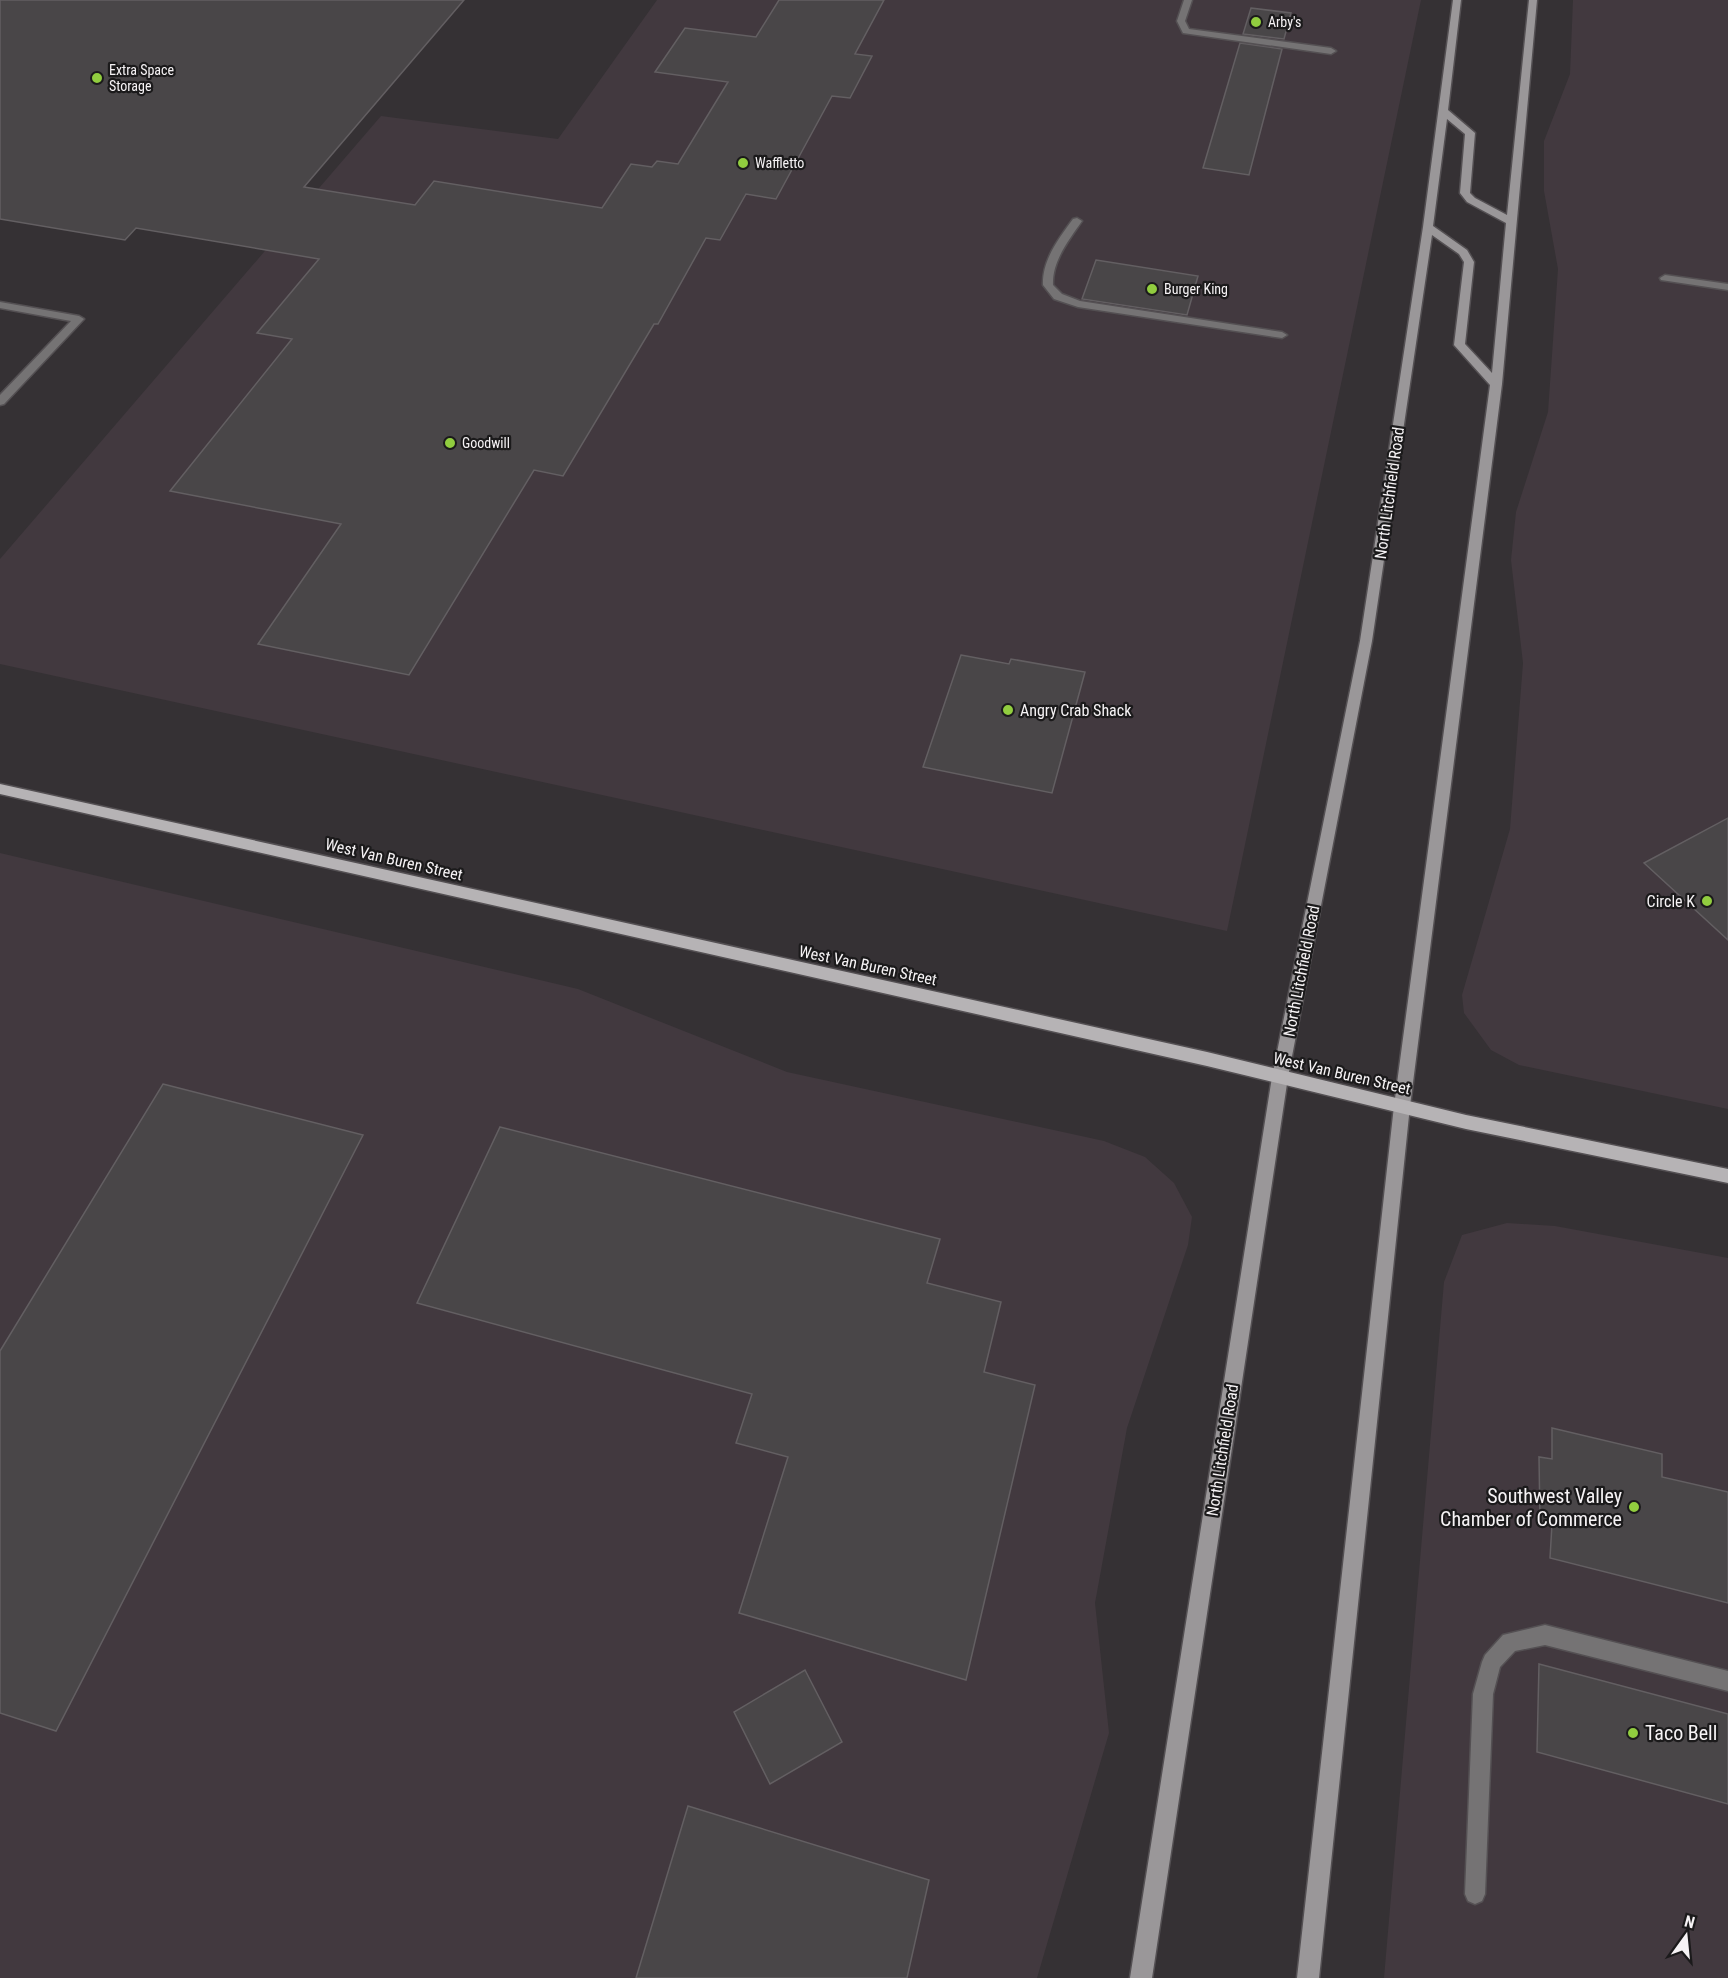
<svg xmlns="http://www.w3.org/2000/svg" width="1728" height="1978" font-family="'Roboto Condensed',sans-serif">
<rect width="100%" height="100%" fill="#353134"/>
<!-- built -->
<path fill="#42393f" d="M 657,0 L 1421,0 L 1227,931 L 0,664 L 0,559 L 381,116 L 558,139 Z
M 1573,0 L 1728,0 L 1728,1109 L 1519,1065 L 1491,1050 L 1464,1013 L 1462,995 L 1510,829 L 1523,663 L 1511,560 L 1516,512 L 1548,412 L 1558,269 L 1544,191 L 1544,141 L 1570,74 Z
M 0,853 L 578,989 L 787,1072 L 1104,1141 L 1145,1157 L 1174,1183 L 1192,1217 L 1188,1245 L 1127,1428 L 1095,1603 L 1109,1733 L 1037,1978 L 0,1978 Z
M 1507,1223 L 1555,1226 L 1728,1258 L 1728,1978 L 1384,1978 L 1444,1282 L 1462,1235 Z"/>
<!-- building -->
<path fill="#494648" stroke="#635f62" stroke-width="1.5" d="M 0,0 L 464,0 L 304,187 L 415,205 L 434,181 L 602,208 L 631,164 L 652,167 L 657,161 L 678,164 L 728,82 L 655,72 L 685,28 L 756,37 L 779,0 L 884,0 L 855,54 L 872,56 L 850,98 L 832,96 L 776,199 L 746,194 L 720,240 L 706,238 L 658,324 L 654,324 L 563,476 L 534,470 L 409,675 L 258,644 L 341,524 L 170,491 L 292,339 L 257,333 L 319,259 L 136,228 L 125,240 L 0,219 Z
M 1251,8 L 1291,13 L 1284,39 L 1243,34 Z
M 1240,43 L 1282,49 L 1249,175 L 1203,168 Z
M 1096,260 L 1198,276 L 1187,315 L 1082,299 Z
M 961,655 L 1009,664 L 1011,659 L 1085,672 L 1052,793 L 923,767 Z
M 1728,818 L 1728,940 L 1644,863 Z
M 163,1084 L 363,1135 L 56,1731 L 0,1713 L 0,1351 Z
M 500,1127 L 940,1239 L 927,1283 L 1001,1302 L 984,1372 L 1035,1385 L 966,1680 L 739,1613 L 788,1457 L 736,1443 L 752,1394 L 417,1303 Z
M 1552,1428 L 1662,1454 L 1662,1477 L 1728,1492 L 1728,1603 L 1550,1558 L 1552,1524 L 1540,1522 L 1539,1457 L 1552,1459 Z
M 1539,1664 L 1728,1714 L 1728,1804 L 1537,1752 Z
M 805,1670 L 842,1742 L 770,1784 L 734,1712 Z
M 688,1806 L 929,1880 L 907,1978 L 636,1978 Z"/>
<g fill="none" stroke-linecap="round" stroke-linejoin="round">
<!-- service casing -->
<g stroke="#545053" stroke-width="3">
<path id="service" d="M 1184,0 L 1192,0 L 1185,21 L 1189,29 L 1331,48 L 1336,51 L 1331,54 L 1183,33 L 1177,21 Z
M 1077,218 L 1082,221 C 1069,240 1052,261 1053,285 L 1062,294 L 1080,301 L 1282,332 L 1287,335 L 1282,338 L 1078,307 L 1054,299 L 1043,285 C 1042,260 1059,238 1073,219 Z
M 1665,275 L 1728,284 L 1728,290 L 1661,280 L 1660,278 Z
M 0,302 L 79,316 L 84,319 L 4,404 L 0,405 L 0,395 L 71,321 L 0,308 Z
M 1545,1625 L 1728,1671 L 1728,1691 L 1545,1645 L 1515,1651 L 1500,1667 L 1493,1694 L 1485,1894 L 1482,1901 L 1475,1904 L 1468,1901 L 1465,1894 L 1473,1694 L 1482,1662 L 1485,1655 L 1503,1635 Z"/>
</g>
<!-- secondary casing -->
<g stroke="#545053" stroke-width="3">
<path id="secondary" d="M 1453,0 L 1461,0 L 1448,110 L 1475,133 L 1470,193 L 1475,198 L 1507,215 L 1529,0 L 1537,0 L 1502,384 L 1410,1106 L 1319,1978 L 1297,1978 L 1394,1106 L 1490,385 L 1454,345 L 1464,262 L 1459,254 L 1432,235 L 1372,641 L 1288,1077 L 1152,1978 L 1130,1978 L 1272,1077 L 1360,641 L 1423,227 ZM 1447,119 L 1465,134 L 1460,193 L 1467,202 L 1506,223 L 1492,373 L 1465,344 L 1474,262 L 1467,250 L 1433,226 Z"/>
</g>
<!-- primary casing -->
<g stroke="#545053" stroke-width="3">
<path id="primary" d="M 0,784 L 1207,1052 L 1466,1115 L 1728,1169 L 1728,1183 L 1466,1129 L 1207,1066 L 0,794 Z"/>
</g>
<!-- service -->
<use href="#service" fill="#757374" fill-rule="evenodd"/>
<!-- secondary -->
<use href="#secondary" fill="#9a9799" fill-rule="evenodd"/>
<!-- primary -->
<use href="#primary" fill="#b6b3b5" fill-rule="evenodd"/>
</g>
<!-- markers -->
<g fill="#91cd3f" stroke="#1b1a1b" stroke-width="2">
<circle cx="1256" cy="22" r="6"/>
<circle cx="97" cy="78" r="6"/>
<circle cx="743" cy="163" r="6"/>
<circle cx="1152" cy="289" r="6"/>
<circle cx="450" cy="443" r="6"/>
<circle cx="1008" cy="710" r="6"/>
<circle cx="1707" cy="901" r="6"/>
<circle cx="1634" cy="1507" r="6"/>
<circle cx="1633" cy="1733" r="6"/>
</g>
<g text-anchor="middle" stroke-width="4.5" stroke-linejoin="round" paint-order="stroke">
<!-- far-poi labels -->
<g font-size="14" fill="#f6f3f5" stroke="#1b1a1b" text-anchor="start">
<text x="1268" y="27">Arby's</text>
<text x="109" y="75">Extra Space<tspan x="109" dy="16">Storage</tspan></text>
<text x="755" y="168">Waffletto</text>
<text x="1164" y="294">Burger King</text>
<text x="462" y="448">Goodwill</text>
</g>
<!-- street labels -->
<g font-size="16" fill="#f6f3f5" stroke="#1b1a1b">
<text transform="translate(1389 493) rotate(-82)" y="6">North Litchfield Road</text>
<text transform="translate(394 859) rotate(13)" y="6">West Van Buren Street</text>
<text transform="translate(868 965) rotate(12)" y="6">West Van Buren Street</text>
<text transform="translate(1301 971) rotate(-79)" y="6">North Litchfield Road</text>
<text transform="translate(1342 1073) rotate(13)" y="6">West Van Buren Street</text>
<text transform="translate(1222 1450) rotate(-81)" y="6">North Litchfield Road</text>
</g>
<!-- poi labels -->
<g font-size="16" fill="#f6f3f5" stroke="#1b1a1b" text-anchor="start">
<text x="1020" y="716">Angry Crab Shack</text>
<text x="1695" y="907" text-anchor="end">Circle K</text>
</g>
<!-- near-poi labels -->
<g font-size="20" fill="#f6f3f5" stroke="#1b1a1b" text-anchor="end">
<text x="1622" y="1503">Southwest Valley<tspan x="1622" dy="23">Chamber of Commerce</tspan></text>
<text x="1645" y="1740" text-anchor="start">Taco Bell</text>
</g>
</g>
<!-- north arrow -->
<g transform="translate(1686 1936) rotate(15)" stroke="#1b1a1b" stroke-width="4.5" paint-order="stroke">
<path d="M0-4.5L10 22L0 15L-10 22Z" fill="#f6f3f5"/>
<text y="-9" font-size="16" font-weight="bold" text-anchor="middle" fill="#f6f3f5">N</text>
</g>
</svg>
